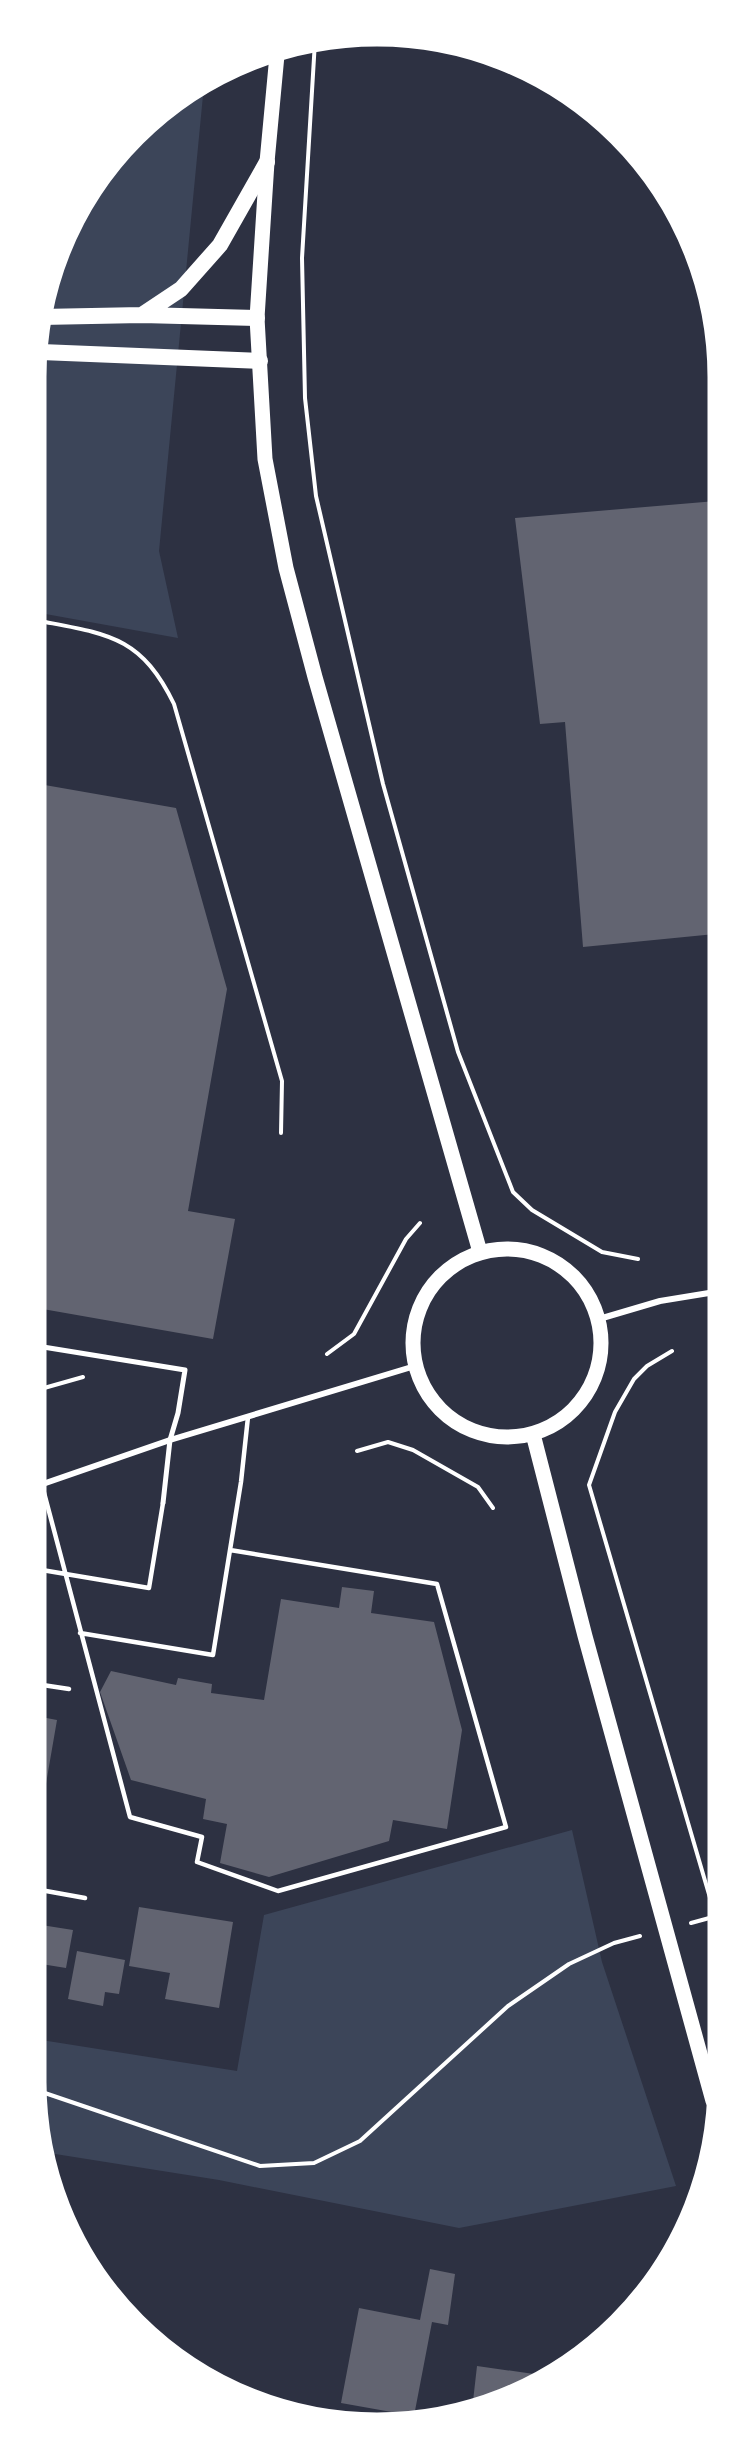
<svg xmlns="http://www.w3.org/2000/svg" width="754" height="2459" font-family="'Fira Sans',sans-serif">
<rect width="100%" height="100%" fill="#2d3142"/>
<!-- green -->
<path fill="#3c4559" d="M 204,85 L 159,551 L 178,638 L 40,613 L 41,310 L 92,186 L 187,92 Z
M 572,1830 L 602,1962 L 676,2186 L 459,2228 L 219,2180 L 49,2153 L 35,2082 L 35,2039 L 237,2071 L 264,1915 Z"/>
<!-- building -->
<path fill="#626471" d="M 716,501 L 715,934 L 583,947 L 565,722 L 540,724 L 515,518 Z
M 39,784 L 176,808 L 227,989 L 188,1211 L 235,1219 L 213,1339 L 37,1308 Z
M 342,1587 L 374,1591 L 371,1613 L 434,1622 L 462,1730 L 447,1829 L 393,1820 L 389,1841 L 269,1877 L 220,1863 L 227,1824 L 203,1819 L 206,1799 L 131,1780 L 100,1692 L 111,1671 L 176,1685 L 178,1678 L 212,1684 L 211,1693 L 264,1700 L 281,1599 L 339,1608 Z
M 36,1716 L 57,1720 L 37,1836 L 35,1835 Z
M 139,1907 L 233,1922 L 219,2008 L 165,1999 L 170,1973 L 129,1966 Z
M 35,1924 L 73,1930 L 66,1968 L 35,1963 Z
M 77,1951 L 125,1960 L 119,1994 L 105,1992 L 103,2006 L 68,1999 Z
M 430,2269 L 455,2274 L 448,2325 L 432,2322 L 414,2416 L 341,2403 L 359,2308 L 420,2320 Z
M 477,2366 L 534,2374 L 533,2380 L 472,2410 Z"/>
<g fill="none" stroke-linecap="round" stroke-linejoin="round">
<!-- path -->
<path stroke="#fff" stroke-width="4" d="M 315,41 L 302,258 L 305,398 L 316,496 L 383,784 L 458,1052 L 513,1192 L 532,1210 L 602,1252 L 638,1259
M 40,621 C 108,634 141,636 174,704 L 282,1081 L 281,1133
M 672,1351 L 647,1366 L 634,1379 L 615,1412 L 589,1485 L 713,1908
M 327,1354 L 354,1334 L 406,1239 L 420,1223
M 37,1390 L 83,1377
M 357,1451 L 388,1442 L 413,1450 L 478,1487 L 493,1508
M 691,1923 L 713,1917
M 36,2090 L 260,2166 L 314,2163 L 360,2141 L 508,2006 L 569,1964 L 614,1943 L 640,1936"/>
<!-- service -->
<path stroke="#fff" stroke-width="4.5" d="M 42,1485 L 130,1817 L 202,1837 L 197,1862 L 278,1891 L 506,1827 L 437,1584 L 230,1550
M 36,1569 L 149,1588 L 163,1503
M 80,1633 L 213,1655 L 241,1482 L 248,1417
M 36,1684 L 69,1689
M 35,1889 L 85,1898"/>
<!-- pedestrian -->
<path stroke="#fff" stroke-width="5" d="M 37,1346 L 185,1370 L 178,1413 L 170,1440 L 163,1503"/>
<!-- minor -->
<path stroke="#fff" stroke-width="6" d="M 599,1319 L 660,1301 L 715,1292
M 37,1486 L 170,1440 L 415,1366"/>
<!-- primary -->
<path stroke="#fff" stroke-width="15" d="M 277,55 L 267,162 L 257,318 L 265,459 L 286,568 L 315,677 L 480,1252
M413 1343a94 94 0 1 1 188 0a94 94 0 1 1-188 0Z
M 533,1434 L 585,1636 L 713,2101"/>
<!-- trunk -->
<path stroke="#fff" stroke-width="16" d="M 142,315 L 181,289 L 220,245 L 267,162
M 41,317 L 142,315 L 257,318
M 41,352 L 260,361"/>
</g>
<!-- crop -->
<path d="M0 0H754V2459H0ZM377 45H377A332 332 0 0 1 709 377V2082A332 332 0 0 1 377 2414H377A332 332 0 0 1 45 2082V377A332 332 0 0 1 377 45Z" fill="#fff" fill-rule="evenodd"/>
<path fill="none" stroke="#fff" stroke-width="3" d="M377 45H377A332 332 0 0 1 709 377V2082A332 332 0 0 1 377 2414H377A332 332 0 0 1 45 2082V377A332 332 0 0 1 377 45Z"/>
</svg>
